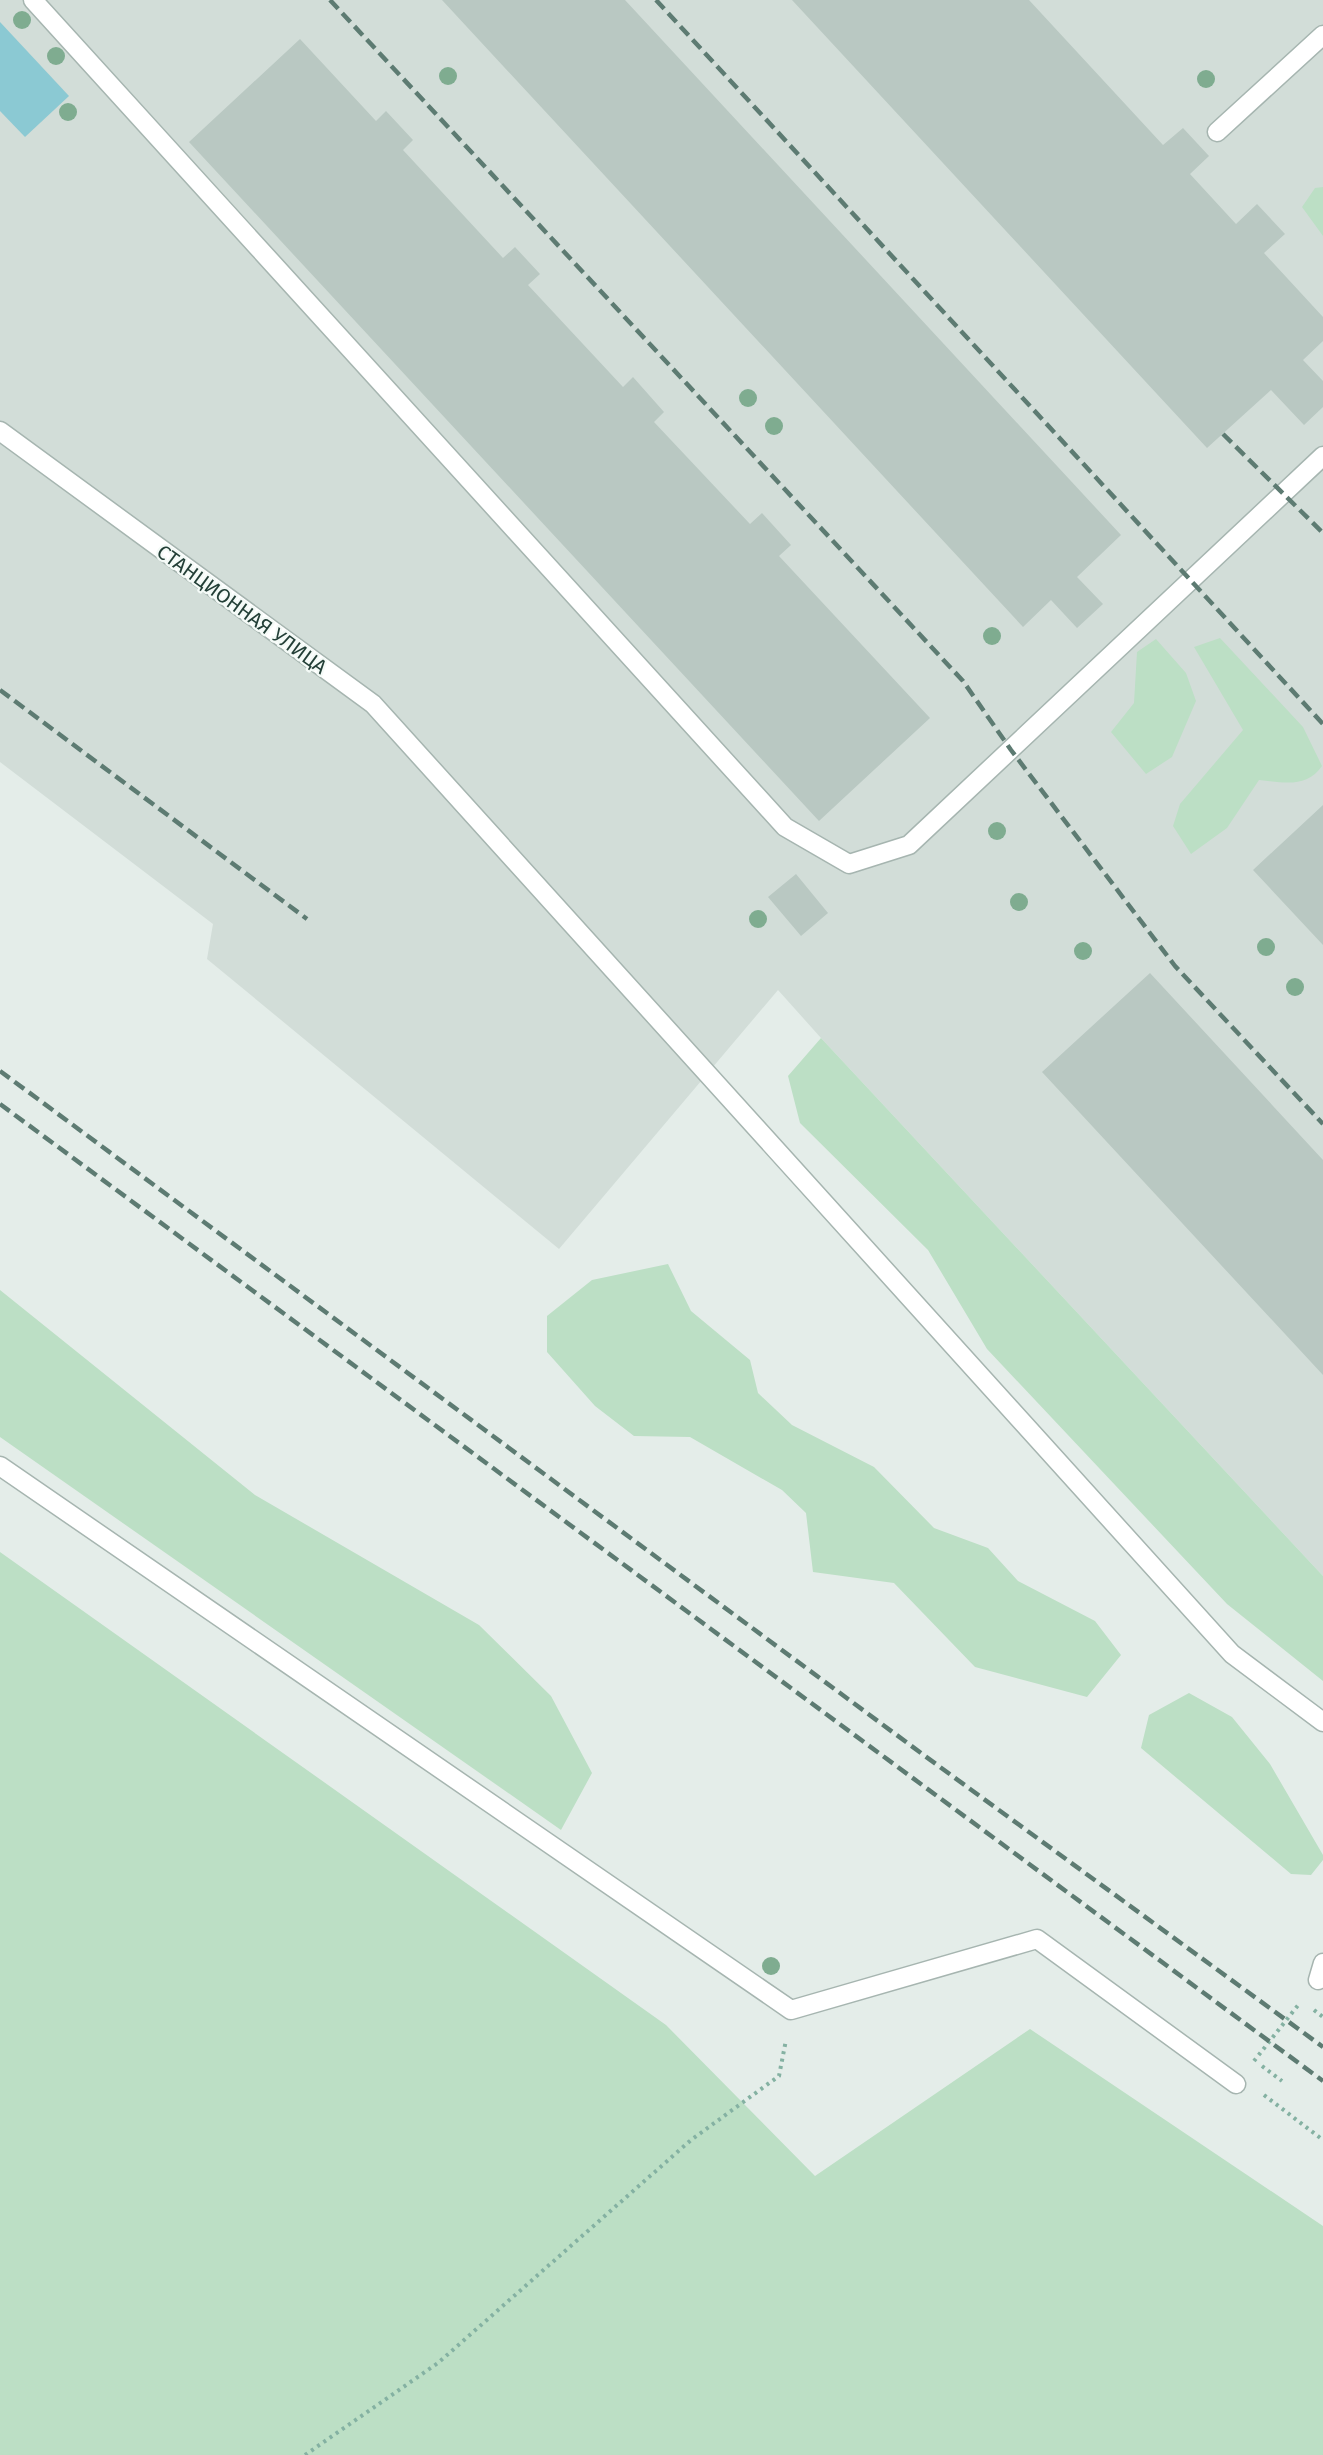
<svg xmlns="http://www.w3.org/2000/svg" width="1323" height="2455" font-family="'Fira Sans',sans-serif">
<rect width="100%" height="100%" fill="#e4ede9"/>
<!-- built -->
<path fill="#d2ddd8" d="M 0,0 L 1323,0 L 1323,1576 L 821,1038 L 778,990 L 559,1249 L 207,959 L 213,924 L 0,762 Z"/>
<!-- green -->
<path fill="#bcdfc5" d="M 1323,187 L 1323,236 L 1302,207 L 1315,188 Z
M 1220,638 L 1303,727 L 1322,766 C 1306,789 1283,782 1259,780 L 1227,828 L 1191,854 L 1173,826 L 1180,804 L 1243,730 L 1194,647 Z
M 1156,639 L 1186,673 L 1196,701 L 1172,757 L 1146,774 L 1111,732 L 1134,703 L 1137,652 Z
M 821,1038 L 1323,1576 L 1323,1681 L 1227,1604 L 987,1349 L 928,1250 L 800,1123 L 788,1076 Z
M 668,1264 L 691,1311 L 750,1360 L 758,1393 L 792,1425 L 874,1467 L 934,1528 L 988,1548 L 1018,1581 L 1095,1621 L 1121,1655 L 1087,1697 L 975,1667 L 894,1583 L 813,1572 L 806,1513 L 782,1490 L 690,1437 L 634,1436 L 595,1406 L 547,1352 L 547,1316 L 592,1280 Z
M 0,1290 L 255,1495 L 479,1625 L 551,1696 L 592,1773 L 561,1830 L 0,1437 Z
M 0,1552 L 666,2025 L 815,2176 L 1030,2029 L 1323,2226 L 1323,2455 L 0,2455 Z
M 1189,1693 L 1232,1717 L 1270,1764 L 1323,1855 L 1323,1860 L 1311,1875 L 1291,1874 L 1141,1748 L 1149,1715 Z"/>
<!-- water -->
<path fill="#8bc9d3" d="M 0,22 L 69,96 L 25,137 L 0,111 Z"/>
<!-- building -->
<path fill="#b9c8c2" d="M 442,0 L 625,0 L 1121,535 L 1077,577 L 1103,604 L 1077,628 L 1051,600 L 1023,627 Z
M 792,0 L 1029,0 L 1163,145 L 1183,128 L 1209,156 L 1190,174 L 1236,224 L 1257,204 L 1285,234 L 1264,253 L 1323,317 L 1323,341 L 1303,360 L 1323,381 L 1323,407 L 1304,425 L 1271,390 L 1207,448 Z
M 300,39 L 376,121 L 386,111 L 413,140 L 403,150 L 503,258 L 515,247 L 540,274 L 528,285 L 623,387 L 633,377 L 664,412 L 654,422 L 750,524 L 762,513 L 791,545 L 779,556 L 930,718 L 819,821 L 189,142 Z
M 1323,805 L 1323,945 L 1253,870 Z
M 796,874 L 828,913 L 801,936 L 768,897 Z
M 1150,973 L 1323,1160 L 1323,1375 L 1042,1072 Z"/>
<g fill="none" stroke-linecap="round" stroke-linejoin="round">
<!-- minor casing -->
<g stroke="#a6b5b0" stroke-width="21">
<path id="minor" d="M 33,0 L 785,827 L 849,864 L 909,845 L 1323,456
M 1217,132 L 1323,35
M 0,431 L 373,704 L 1232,1654 L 1323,1722
M 0,1466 L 791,2010 L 1037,1939 L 1236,2084
M 1318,1980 L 1323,1963"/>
</g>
<!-- path -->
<path stroke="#84b1a2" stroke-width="4" stroke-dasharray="3 4.5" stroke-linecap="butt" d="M 1314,2010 L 1323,2017
M 1254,2061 L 1299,2004
M 1262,2066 L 1282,2081
M 1264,2095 L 1323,2140
M 305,2455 L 438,2363 L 691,2140 L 779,2076 L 786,2040"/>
<!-- minor -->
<use href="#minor" stroke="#fff" stroke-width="18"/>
<!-- rail -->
<path stroke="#5d7b72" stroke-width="4.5" stroke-dasharray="12 6" stroke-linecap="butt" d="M 330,0 L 963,681 L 1011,750 L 1175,966 L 1323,1124
M 656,0 L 1323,724
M 1223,434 L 1323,533
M 0,690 L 307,919
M 0,1071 L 925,1756 L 1323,2047
M 0,1104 L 1323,2081"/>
</g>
<!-- trees -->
<g fill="#7fac90">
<circle cx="22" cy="20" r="9"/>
<circle cx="56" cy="56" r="9"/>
<circle cx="448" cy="76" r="9"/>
<circle cx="1206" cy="79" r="9"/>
<circle cx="68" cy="112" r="9"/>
<circle cx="748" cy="398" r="9"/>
<circle cx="774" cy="426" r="9"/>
<circle cx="992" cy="636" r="9"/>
<circle cx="997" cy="831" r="9"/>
<circle cx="1019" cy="902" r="9"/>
<circle cx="758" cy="919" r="9"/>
<circle cx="1266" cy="947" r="9"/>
<circle cx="1083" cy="951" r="9"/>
<circle cx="1295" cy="987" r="9"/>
<circle cx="771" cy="1966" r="9"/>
</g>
<g text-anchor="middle" stroke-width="4.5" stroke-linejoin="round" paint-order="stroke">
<!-- street labels -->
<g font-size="20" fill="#233f37" stroke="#f4faf7">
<text transform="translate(242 609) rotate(36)" y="7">СТАНЦИОННАЯ УЛИЦА</text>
</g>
</g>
</svg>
